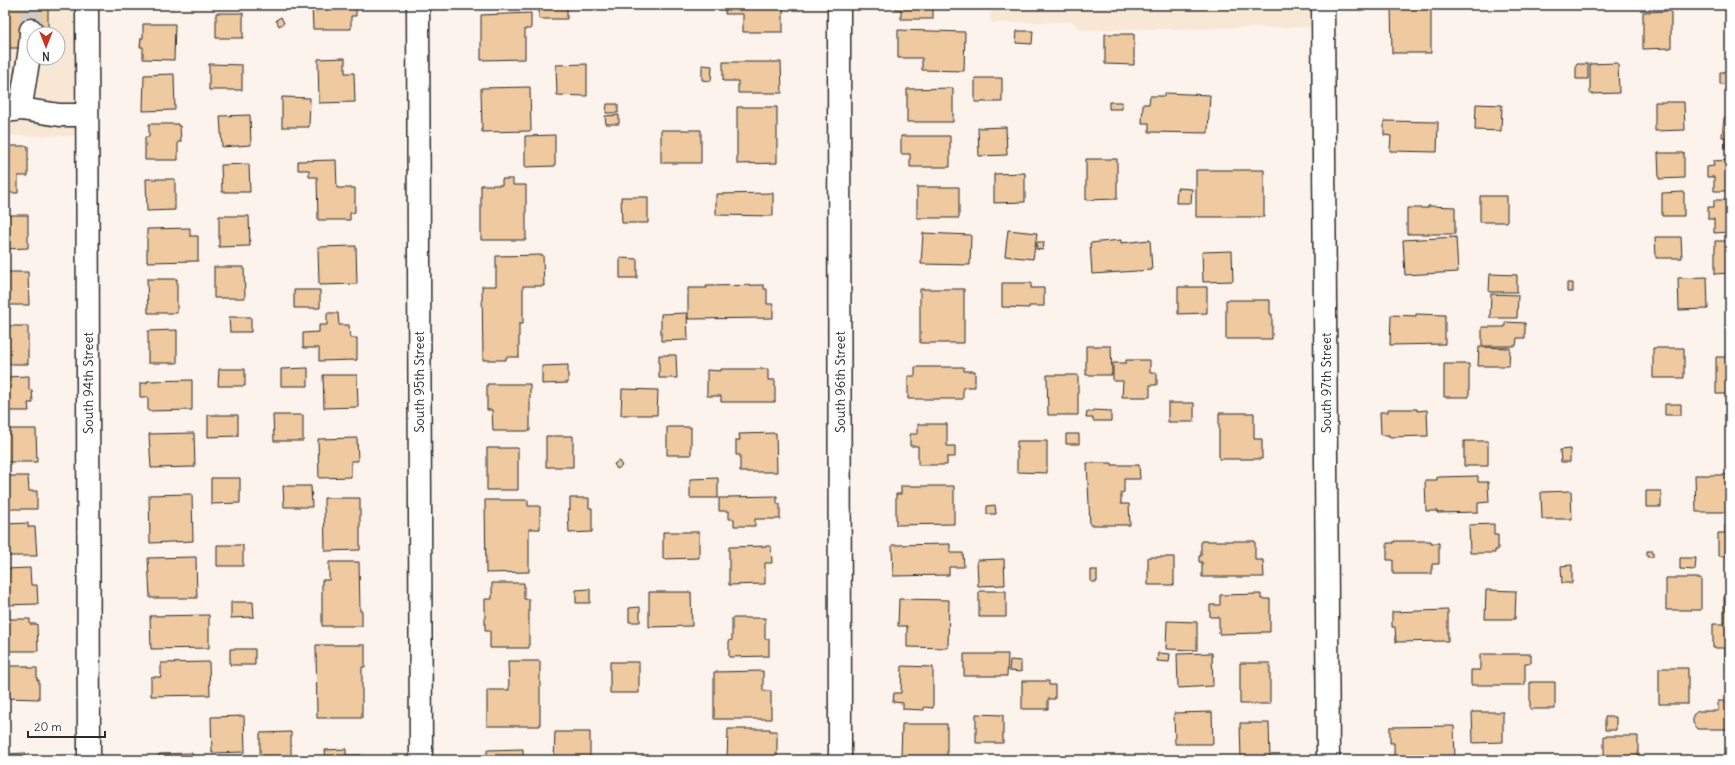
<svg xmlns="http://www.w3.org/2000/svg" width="1735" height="765" font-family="Delius,sans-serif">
<rect width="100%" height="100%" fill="#fcf4ec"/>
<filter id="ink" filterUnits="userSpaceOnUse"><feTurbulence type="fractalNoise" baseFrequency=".025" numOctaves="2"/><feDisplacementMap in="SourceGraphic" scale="8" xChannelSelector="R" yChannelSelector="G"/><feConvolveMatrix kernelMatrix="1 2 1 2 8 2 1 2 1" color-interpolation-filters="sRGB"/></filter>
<g filter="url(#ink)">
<!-- built -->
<path fill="#f8e7d5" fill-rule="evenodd" d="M 5,5 L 87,5 L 87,136 L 5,136 ZM 34,34 L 58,34 L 58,58 L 34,58 Z
M 991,5 L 1323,5 L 1323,27 L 1082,30 L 1072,22 L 991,23 Z"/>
<!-- building -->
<path fill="#efc99f" stroke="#2b2b2b" d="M 5,5 L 48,5 L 48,30 L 22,30 L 22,48 L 5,48 Z
M 143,5 L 174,5 L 174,7 L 143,8 Z
M 312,5 L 356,5 L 356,16 L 351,16 L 351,29 L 313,29 Z
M 539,5 L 567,5 L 567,19 L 539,19 Z
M 725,5 L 783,5 L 783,32 L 743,32 L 743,14 L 725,14 Z
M 895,5 L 933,5 L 933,19 L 901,19 L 901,9 L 895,9 Z
M 1391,5 L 1431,5 L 1431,53 L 1392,53 Z
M 1671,11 L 1671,48 L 1643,49 L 1643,12 Z
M 216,13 L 243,13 L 243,38 L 216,38 Z
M 531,13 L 531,29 L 525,29 L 525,59 L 481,60 L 481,15 Z
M 281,17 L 284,23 L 279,26 L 276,20 Z
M 143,24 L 175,24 L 174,60 L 143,59 L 143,47 L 140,47 L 141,38 L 143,38 Z
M 898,30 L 965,32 L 964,71 L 922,70 L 922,58 L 898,58 Z
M 1017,31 L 1033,31 L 1032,44 L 1016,43 Z
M 1105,34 L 1134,34 L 1134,65 L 1105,64 Z
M 345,58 L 345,73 L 354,73 L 355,102 L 319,103 L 318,59 Z
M 723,62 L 781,62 L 782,93 L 738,93 L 738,81 L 723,81 Z
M 1618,63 L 1619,93 L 1590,94 L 1590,64 Z
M 209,64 L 242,65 L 242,90 L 209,90 Z
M 587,64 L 587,96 L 557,95 L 556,65 Z
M 1576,64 L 1588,64 L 1588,79 L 1576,79 Z
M 702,65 L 712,66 L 711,81 L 702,80 Z
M 1729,65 L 1730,65 L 1730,84 L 1720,84 L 1720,72 L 1729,72 Z
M 174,74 L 175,110 L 143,111 L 144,75 Z
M 975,78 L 1002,78 L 1002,102 L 975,102 Z
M 530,87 L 531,131 L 482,132 L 481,88 Z
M 953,88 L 953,122 L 907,122 L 907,89 Z
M 1165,93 L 1210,95 L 1208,133 L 1149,132 L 1149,123 L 1142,123 L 1143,104 L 1149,104 L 1150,96 L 1165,96 Z
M 282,97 L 310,98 L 309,127 L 282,127 Z
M 1109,102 L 1122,102 L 1122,109 L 1109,109 Z
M 1655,102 L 1684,102 L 1685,130 L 1655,131 Z
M 607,104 L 618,104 L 618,113 L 606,113 Z
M 1476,104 L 1502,105 L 1501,131 L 1475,130 Z
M 737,107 L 777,107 L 777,163 L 737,164 Z
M 250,115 L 251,145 L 222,147 L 220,116 Z
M 619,115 L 619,124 L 606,124 L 605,116 Z
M 1724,118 L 1730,118 L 1730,148 L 1725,148 L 1725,137 L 1722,137 Z
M 1384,121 L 1438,122 L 1437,152 L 1390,151 L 1391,136 L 1384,135 Z
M 149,124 L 178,124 L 178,126 L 180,126 L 181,142 L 178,142 L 178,160 L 145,160 L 145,137 L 149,137 Z
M 1006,127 L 1007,155 L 979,156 L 978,128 Z
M 661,130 L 701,130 L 701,163 L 661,163 Z
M 555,135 L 555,166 L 525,167 L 525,136 Z
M 901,136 L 950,136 L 950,167 L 910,167 L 910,154 L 901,154 Z
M 5,146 L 28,146 L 28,176 L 18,176 L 18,193 L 5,193 Z
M 1658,153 L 1684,153 L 1684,178 L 1659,179 Z
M 1086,159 L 1117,159 L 1117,199 L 1086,200 Z
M 336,160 L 337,188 L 355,188 L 355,212 L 350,213 L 350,220 L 318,220 L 317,177 L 309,177 L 309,170 L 298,170 L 298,161 Z
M 1730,160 L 1730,191 L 1714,191 L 1714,177 L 1707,177 L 1707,167 L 1714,166 L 1713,161 Z
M 249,164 L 250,192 L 222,192 L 221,165 Z
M 1196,170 L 1264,170 L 1264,217 L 1196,217 Z
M 1025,173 L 1025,202 L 994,203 L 994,174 Z
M 146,179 L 175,179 L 175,210 L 147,211 Z
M 502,179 L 513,179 L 513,185 L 526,185 L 526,240 L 481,240 L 481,185 L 502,185 Z
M 917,187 L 959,187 L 959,218 L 917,218 Z
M 1177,188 L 1192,189 L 1191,203 L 1176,203 Z
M 1684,192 L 1684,216 L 1662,216 L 1662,193 Z
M 773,193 L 773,216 L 716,215 L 716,194 Z
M 1480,196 L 1507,196 L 1507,222 L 1480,222 Z
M 621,197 L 648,197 L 648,223 L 622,223 Z
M 1714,200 L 1730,200 L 1730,232 L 1714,233 L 1714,219 L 1708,219 L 1708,207 L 1714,207 Z
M 1428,206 L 1455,207 L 1455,234 L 1407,234 L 1407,208 L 1428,208 Z
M 5,215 L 28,215 L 28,248 L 5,249 Z
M 219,216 L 249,216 L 250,246 L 219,247 Z
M 190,228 L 190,236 L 198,236 L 198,261 L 147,262 L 147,229 Z
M 1008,230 L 1037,233 L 1033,259 L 1005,256 Z
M 923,233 L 971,235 L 970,265 L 921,264 Z
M 1456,237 L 1458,272 L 1405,275 L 1403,240 Z
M 1655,237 L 1681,237 L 1682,258 L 1656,258 Z
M 1121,240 L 1121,243 L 1150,240 L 1152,270 L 1092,274 L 1090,243 Z
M 1715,241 L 1730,241 L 1730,273 L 1715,274 Z
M 1037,242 L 1044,242 L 1043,250 L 1036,249 Z
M 356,246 L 357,284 L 319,285 L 318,247 Z
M 1232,251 L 1233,281 L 1203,282 L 1202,252 Z
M 543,255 L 544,286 L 523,286 L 523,324 L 519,324 L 519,357 L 506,357 L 506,360 L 483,360 L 482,286 L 496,286 L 496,256 Z
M 620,258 L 637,259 L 637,278 L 620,278 Z
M 214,267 L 244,267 L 245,298 L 214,298 Z
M 5,272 L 28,272 L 29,305 L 5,305 Z
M 1490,274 L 1517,275 L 1517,292 L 1489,292 Z
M 1707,277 L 1708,309 L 1679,310 L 1678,278 Z
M 147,279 L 177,279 L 177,313 L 148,313 Z
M 1002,283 L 1031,283 L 1031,288 L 1044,288 L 1044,306 L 1029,306 L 1029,308 L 1002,307 Z
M 1567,283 L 1573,283 L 1573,292 L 1567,292 Z
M 764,285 L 764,289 L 767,289 L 767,304 L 773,304 L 773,318 L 688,319 L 688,288 L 707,288 L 706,286 Z
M 1178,287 L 1207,287 L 1207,313 L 1178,314 Z
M 920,289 L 964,289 L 964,343 L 920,343 Z
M 294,290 L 320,290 L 320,308 L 294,308 Z
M 1491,294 L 1518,295 L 1517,318 L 1490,318 Z
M 1226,300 L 1270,300 L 1270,314 L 1272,314 L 1272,339 L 1226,339 Z
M 1727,309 L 1730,309 L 1730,341 L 1728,341 Z
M 327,313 L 338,313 L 339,325 L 349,325 L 350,338 L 357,338 L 357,360 L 319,361 L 319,348 L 303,348 L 303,333 L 319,332 L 319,325 L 327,325 Z
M 687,313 L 688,340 L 661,341 L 661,314 Z
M 1416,314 L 1445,315 L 1445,344 L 1390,345 L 1391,315 L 1416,316 Z
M 229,317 L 251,317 L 251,332 L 230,332 Z
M 1505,322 L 1525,323 L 1525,338 L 1517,338 L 1516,346 L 1482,346 L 1482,327 L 1505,327 Z
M 5,326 L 28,326 L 28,364 L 5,364 Z
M 177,330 L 177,363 L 148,363 L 148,331 Z
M 1086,346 L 1111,346 L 1112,375 L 1086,375 Z
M 1479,347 L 1510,348 L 1509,366 L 1478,366 Z
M 1653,348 L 1684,348 L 1684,378 L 1653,378 Z
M 659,355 L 676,355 L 677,378 L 659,378 Z
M 1716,357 L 1730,357 L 1730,394 L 1716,394 Z
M 1126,360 L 1150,360 L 1150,373 L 1157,373 L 1157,385 L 1150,385 L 1150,397 L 1122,397 L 1123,381 L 1113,381 L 1113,363 L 1126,363 Z
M 1444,364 L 1469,364 L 1469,397 L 1444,397 Z
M 568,365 L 568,383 L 542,384 L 542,366 Z
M 915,367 L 964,367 L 964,371 L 975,371 L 975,387 L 963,387 L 963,399 L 908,399 L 908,376 L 915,376 Z
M 308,368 L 308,386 L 281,386 L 281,369 Z
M 219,369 L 245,369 L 245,386 L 218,386 Z
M 721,369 L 768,369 L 768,380 L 775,380 L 775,402 L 721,402 L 721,396 L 707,396 L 707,370 L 721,371 Z
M 323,375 L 357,375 L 358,407 L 324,408 Z
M 1047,375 L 1078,375 L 1078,415 L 1048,415 Z
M 29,376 L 29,390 L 32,390 L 33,403 L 28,403 L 29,411 L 5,411 L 5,377 Z
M 192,380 L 192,410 L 148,411 L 148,397 L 140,397 L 140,383 L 147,383 L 147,381 Z
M 487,384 L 530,384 L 530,431 L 493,431 L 492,410 L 487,410 Z
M 622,389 L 658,390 L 657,415 L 621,415 Z
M 1728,402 L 1730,402 L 1730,434 L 1728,433 Z
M 1168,403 L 1194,403 L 1194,422 L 1168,422 Z
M 1665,404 L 1681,404 L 1681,415 L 1665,415 Z
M 1388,409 L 1417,409 L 1417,411 L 1427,410 L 1428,436 L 1389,437 L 1389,435 L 1381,435 L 1380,412 L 1388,412 Z
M 1093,410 L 1111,411 L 1111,421 L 1093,421 L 1093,418 L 1086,418 L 1087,412 L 1093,412 Z
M 1219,413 L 1254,413 L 1254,439 L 1262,439 L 1262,459 L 1219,459 Z
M 208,415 L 238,415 L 238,436 L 208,437 Z
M 273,415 L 303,415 L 303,441 L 274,441 Z
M 918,424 L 947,424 L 947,446 L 955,446 L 955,457 L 947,457 L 947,465 L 918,465 L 918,446 L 910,446 L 910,434 L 918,434 Z
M 667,427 L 691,427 L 691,455 L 667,455 Z
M 5,429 L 36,429 L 37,462 L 5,462 Z
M 194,433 L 195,467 L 151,468 L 149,434 Z
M 776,433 L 777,472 L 740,472 L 740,455 L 736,455 L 736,440 L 740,440 L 739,434 Z
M 1066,434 L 1079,434 L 1079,444 L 1066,444 Z
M 546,436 L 573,436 L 573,467 L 546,467 Z
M 357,438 L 358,461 L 351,461 L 351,477 L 319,478 L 318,439 Z
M 1017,441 L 1047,441 L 1047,473 L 1017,472 Z
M 1464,441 L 1488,441 L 1488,466 L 1464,466 Z
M 487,448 L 518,448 L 518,490 L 487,490 Z
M 1570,449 L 1570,462 L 1561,462 L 1560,450 Z
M 619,461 L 622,466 L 617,469 L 614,464 Z
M 1087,463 L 1112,463 L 1112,465 L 1139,465 L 1140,479 L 1124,479 L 1124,492 L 1121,493 L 1121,504 L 1129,504 L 1130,525 L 1090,525 Z
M 1695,475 L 1730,475 L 1730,512 L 1696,512 Z
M 5,476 L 28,476 L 29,491 L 37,491 L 37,509 L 5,509 Z
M 1478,476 L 1478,482 L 1488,482 L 1489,502 L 1478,503 L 1478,512 L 1437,513 L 1437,511 L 1426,511 L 1425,480 L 1437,480 L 1437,477 Z
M 211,478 L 240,478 L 240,503 L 211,504 Z
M 718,478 L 718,498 L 690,498 L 690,479 Z
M 283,486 L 311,486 L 312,507 L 284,507 Z
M 901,486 L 954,486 L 954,524 L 896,525 L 896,494 L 901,494 Z
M 1571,491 L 1572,519 L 1542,519 L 1541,492 Z
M 1646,491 L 1661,491 L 1661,507 L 1646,507 Z
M 192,494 L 193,541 L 150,543 L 149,495 Z
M 777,496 L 777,504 L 780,504 L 780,519 L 755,519 L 755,526 L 734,526 L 734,519 L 729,519 L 729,511 L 719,511 L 719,498 L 728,498 L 728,497 Z
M 324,498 L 360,498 L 360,550 L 325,551 Z
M 570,498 L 589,498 L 589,508 L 592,508 L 592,532 L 569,533 L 568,510 L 570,510 Z
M 485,500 L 528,500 L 528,506 L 540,506 L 540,529 L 529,529 L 529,572 L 486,573 Z
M 995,505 L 996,514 L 987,514 L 987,506 Z
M 28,523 L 28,527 L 35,527 L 37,556 L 5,556 L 5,524 Z
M 1494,524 L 1494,535 L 1498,535 L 1498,550 L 1495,550 L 1495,553 L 1470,553 L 1469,525 Z
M 1725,525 L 1730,525 L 1730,556 L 1718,556 L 1718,533 L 1725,533 Z
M 663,532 L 699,532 L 699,558 L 663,559 Z
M 1201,541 L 1255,541 L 1255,560 L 1263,560 L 1264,577 L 1202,577 L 1202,562 L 1199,562 L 1199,556 L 1201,556 Z
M 1394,541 L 1431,541 L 1431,543 L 1439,543 L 1439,564 L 1432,564 L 1432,574 L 1393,574 L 1393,560 L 1387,560 L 1387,543 L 1394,543 Z
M 950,544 L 950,553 L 963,553 L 964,567 L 949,567 L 949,575 L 893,576 L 892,545 Z
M 217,545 L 243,545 L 243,566 L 217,566 Z
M 771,546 L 772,563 L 765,563 L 765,584 L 729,585 L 729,547 Z
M 1647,551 L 1653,551 L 1653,557 L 1647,557 Z
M 196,557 L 197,598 L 150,598 L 148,558 Z
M 1148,557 L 1174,557 L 1174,585 L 1148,585 Z
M 1680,558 L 1696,558 L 1695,570 L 1680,569 Z
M 1004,559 L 1005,585 L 978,586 L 977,560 Z
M 329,562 L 359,562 L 360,611 L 362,611 L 362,626 L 322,626 L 322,580 L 329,580 Z
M 1572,565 L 1572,583 L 1562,583 L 1561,566 Z
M 30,568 L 31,585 L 37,585 L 38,604 L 5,605 L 5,569 Z
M 1091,570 L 1097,570 L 1097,582 L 1091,582 Z
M 1666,578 L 1701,578 L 1701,610 L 1666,610 Z
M 492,583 L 524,583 L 524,599 L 529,599 L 529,648 L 490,648 L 490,631 L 485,631 L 485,599 L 492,599 Z
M 590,589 L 590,603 L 576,603 L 576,590 Z
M 1486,590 L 1516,591 L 1515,619 L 1485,619 Z
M 979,591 L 1006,591 L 1006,617 L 979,617 Z
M 649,592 L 691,592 L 692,626 L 649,627 Z
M 1261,594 L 1261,599 L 1270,599 L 1270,632 L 1261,632 L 1261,633 L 1219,634 L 1219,617 L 1210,617 L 1210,605 L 1220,605 L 1220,595 Z
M 1724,597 L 1730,597 L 1730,660 L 1725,660 L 1725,648 L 1713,648 L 1713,624 L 1724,624 Z
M 899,599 L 949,600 L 948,648 L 907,647 L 907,626 L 898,626 Z
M 231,602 L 253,602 L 254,617 L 231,618 Z
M 640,607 L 640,622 L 629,622 L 629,608 Z
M 1448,610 L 1448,641 L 1396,642 L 1395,627 L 1392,627 L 1392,612 Z
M 209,615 L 209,648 L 151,649 L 150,616 Z
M 732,618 L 765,618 L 765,639 L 769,639 L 769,656 L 729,657 L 729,641 L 732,640 Z
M 5,619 L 30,619 L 30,624 L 37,624 L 38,651 L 5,651 Z
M 1167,621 L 1197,622 L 1197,650 L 1166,649 Z
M 316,645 L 365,645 L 365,667 L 362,667 L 362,718 L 317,718 Z
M 230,649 L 255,649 L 255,665 L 230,665 Z
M 1158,653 L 1170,654 L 1169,662 L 1157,661 Z
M 1212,653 L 1213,686 L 1178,688 L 1177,654 Z
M 964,654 L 1008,654 L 1007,676 L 964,676 Z
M 1480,654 L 1531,654 L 1531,663 L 1525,663 L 1525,685 L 1471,685 L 1471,670 L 1480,670 Z
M 1010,660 L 1021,661 L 1021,672 L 1009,671 Z
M 508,661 L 540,661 L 540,726 L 487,726 L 487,690 L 509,690 Z
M 209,662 L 210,695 L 151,696 L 151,677 L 161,677 L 161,663 Z
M 610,662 L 639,662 L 639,693 L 610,693 Z
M 1240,663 L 1270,663 L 1270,704 L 1240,704 Z
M 5,666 L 28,666 L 28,668 L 37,668 L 37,680 L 39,680 L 39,699 L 5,698 Z
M 902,666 L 933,667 L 933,708 L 924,707 L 924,710 L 903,709 L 903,703 L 893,702 L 894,693 L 901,693 Z
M 1659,668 L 1688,668 L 1688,704 L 1659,704 Z
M 763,671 L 763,691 L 771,691 L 771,719 L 714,719 L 714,672 Z
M 1022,681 L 1049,681 L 1049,685 L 1055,685 L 1055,699 L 1048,699 L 1048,709 L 1022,709 Z
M 1530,682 L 1555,682 L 1555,709 L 1530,709 Z
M 1718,701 L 1730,701 L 1730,729 L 1698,729 L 1693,723 L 1693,715 L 1698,711 L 1718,711 Z
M 1212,712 L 1213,744 L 1175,744 L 1174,713 Z
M 1472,712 L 1503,712 L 1503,742 L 1473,743 Z
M 976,714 L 1003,715 L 1003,743 L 976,743 Z
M 244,716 L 245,752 L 212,753 L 211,717 Z
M 1605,717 L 1616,717 L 1616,730 L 1605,730 Z
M 1240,723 L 1269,723 L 1270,760 L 1241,760 Z
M 902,724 L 947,724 L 947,758 L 901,758 Z
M 1454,726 L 1455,760 L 1394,760 L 1394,743 L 1390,743 L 1390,727 Z
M 728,729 L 770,729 L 770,731 L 777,731 L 777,758 L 727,760 Z
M 291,732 L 291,760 L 260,760 L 260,733 Z
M 555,732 L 590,732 L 590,760 L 554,760 Z
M 1604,736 L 1638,736 L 1638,760 L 1604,760 Z
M 346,749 L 346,755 L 361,755 L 362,760 L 326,760 L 325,750 Z
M 523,749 L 523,760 L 487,760 L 487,750 Z
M 26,753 L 26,760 L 5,760 L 5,754 Z
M 192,753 L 193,760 L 159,760 L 159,754 Z
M 657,759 L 686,759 L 686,760 L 657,760 Z"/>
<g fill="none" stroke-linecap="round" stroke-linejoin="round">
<!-- minor-tunnel -->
<path stroke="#d2ccc5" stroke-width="22" stroke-dasharray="22 11" stroke-linecap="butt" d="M 31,30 L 31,5"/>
<!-- minor casing -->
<g stroke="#2b2b2b" stroke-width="25">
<path id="minor" d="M 87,5 L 89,760
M 418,5 L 421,760
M 839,5 L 840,760
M 1323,5 L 1328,760
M 21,109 C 23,83 31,57 31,30
M 5,111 L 21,109 L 60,115 L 87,115"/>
</g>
<!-- minor -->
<use href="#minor" stroke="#fff" stroke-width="22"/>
</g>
</g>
<g text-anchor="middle" stroke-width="4" stroke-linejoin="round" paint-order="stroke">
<!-- street labels -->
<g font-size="13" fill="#2b2b2b" stroke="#fff">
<text transform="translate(419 382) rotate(-90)" y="5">South 95th Street</text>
<text transform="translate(840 382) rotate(-90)" y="5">South 96th Street</text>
<text transform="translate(88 383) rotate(-90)" y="5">South 94th Street</text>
<text transform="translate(1326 383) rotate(-90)" y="5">South 97th Street</text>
</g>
</g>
<!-- margin -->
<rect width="1735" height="765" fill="none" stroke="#fff" stroke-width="20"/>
<rect x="10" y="10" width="1715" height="745" fill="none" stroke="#2b2b2b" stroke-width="1.5" filter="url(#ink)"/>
<!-- north arrow -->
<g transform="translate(46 46) rotate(180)"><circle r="19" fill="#ffffff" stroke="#aaaaaa"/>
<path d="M0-3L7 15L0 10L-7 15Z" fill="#c8321e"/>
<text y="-6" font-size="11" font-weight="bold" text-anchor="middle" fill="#2b2b2b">N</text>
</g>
<!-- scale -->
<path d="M28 731v6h77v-6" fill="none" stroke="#2b2b2b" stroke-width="2"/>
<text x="34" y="731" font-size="12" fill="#2b2b2b" stroke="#ffffff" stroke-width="3" paint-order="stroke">20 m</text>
</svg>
